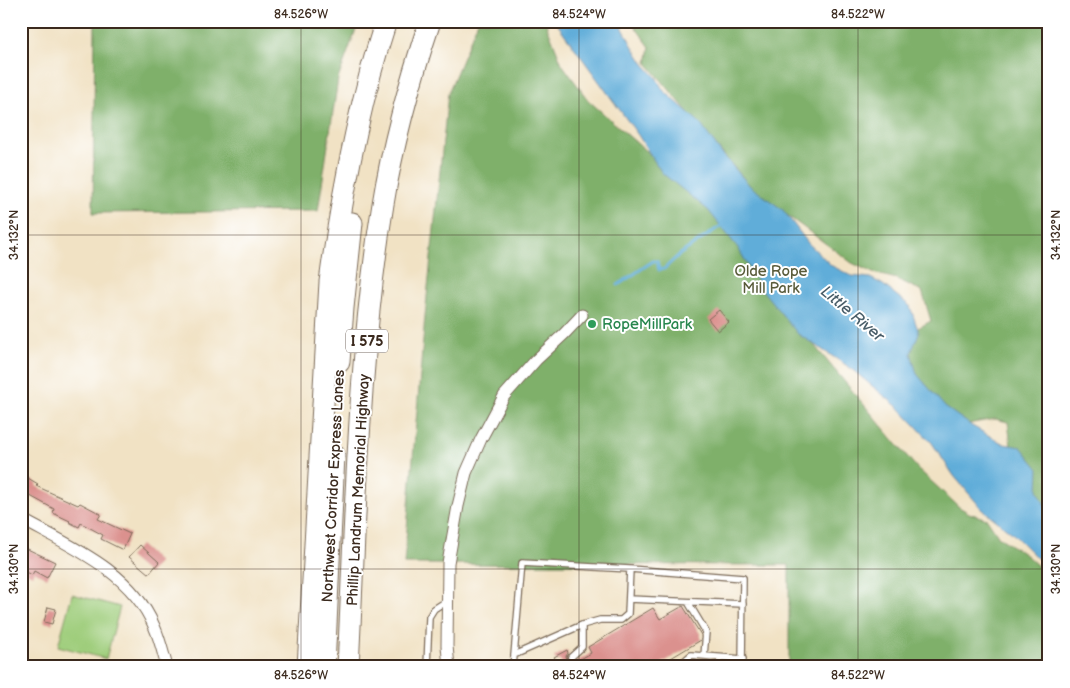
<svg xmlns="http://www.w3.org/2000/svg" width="1070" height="688" font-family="'Balsamiq Sans',sans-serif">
<rect width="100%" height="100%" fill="#fff"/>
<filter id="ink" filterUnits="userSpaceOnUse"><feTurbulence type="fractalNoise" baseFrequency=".02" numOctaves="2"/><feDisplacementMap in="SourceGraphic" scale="10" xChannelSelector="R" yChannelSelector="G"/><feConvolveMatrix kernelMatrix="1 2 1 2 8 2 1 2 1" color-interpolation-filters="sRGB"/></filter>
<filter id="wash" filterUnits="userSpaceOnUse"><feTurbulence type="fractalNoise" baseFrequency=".0096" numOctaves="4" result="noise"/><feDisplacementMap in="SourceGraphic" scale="20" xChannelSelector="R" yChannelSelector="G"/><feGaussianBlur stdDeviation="1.12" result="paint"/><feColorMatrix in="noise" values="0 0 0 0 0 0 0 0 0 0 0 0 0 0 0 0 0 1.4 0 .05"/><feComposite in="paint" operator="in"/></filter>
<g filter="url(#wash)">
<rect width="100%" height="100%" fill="#f1e2c4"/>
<!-- green -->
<path fill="#9fcd7b" stroke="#6d7c4c" d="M 72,594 L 120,607 L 106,659 L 58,646 Z"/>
<!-- forest -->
<path fill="#7fb06b" stroke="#5d6d44" d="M 95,21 L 359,21 L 338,79 L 318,211 L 93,213 Z
M 478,21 L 545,21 L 562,64 L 588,100 L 647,152 L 671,176 L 702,200 L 797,325 L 917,468 L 959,507 L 969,513 L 987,519 L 999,537 L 1027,556 L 1049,576 L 1049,667 L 789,667 L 789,565 L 404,564 L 425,316 L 448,93 Z
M 631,21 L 1049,21 L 1049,515 L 1011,446 L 1008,422 L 995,419 L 962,425 L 944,410 L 904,361 L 907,334 L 931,321 L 922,291 L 897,279 L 873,273 L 852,263 L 754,191 L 647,63 L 650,47 Z"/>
<!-- water -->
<path fill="#60add9" stroke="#4e6c7c" d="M 555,21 L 619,21 L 633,47 L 644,64 L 656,77 L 663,90 L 699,122 L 722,154 L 750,186 L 783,210 L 808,243 L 832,266 L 852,276 L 870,278 L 882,284 L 910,306 L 919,333 L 911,353 L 917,374 L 945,407 L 972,426 L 1004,444 L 1021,447 L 1039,469 L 1038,490 L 1049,514 L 1049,570 L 1012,533 L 982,509 L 954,476 L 932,443 L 899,408 L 849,367 L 798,334 L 762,290 L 738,248 L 708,210 L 662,173 L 638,135 Z"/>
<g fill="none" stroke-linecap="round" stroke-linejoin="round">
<!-- stream -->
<path stroke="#60add9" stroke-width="3" d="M 618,285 L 653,261 L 657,261 L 659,270 L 664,269 L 679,255 L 722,225"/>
</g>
<g id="blocks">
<!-- building -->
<path fill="#db918e" d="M 719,310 L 729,322 L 718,331 L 708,319 Z
M 21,474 L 38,484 L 36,486 L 78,505 L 80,503 L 101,514 L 98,519 L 130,534 L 123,550 L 101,539 L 103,535 L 81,523 L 79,527 L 69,522 L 70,521 L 53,513 L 54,509 L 21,491 Z
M 140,545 L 159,562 L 149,574 L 129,557 Z
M 21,546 L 55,562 L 47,578 L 34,571 L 32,575 L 21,569 Z
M 683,606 L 701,635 L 701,640 L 656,667 L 562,667 L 561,661 L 556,660 L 554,657 L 567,650 L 568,653 L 566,656 L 567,660 L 574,663 L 591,653 L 588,647 L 653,608 L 660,619 Z
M 48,607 L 56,609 L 52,624 L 44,622 Z"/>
</g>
</g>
<g filter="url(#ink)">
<use href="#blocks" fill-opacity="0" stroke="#7b6a58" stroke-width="1"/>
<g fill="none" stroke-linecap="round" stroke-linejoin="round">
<!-- lane casing -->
<g stroke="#7b6a58" stroke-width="8">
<path id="lane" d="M 629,599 L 743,604
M 688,602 L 706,632 L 704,656
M 514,655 L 582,625 L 600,620 L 621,620 L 628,614 L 630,569
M 571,657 L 582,647 L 582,625
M 427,667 L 429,617 L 434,609 L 448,600
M 513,667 L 522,563 L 630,569 L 743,578 L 742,667
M 554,667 L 558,664
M 677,667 L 691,655 L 743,659"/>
</g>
<!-- street casing -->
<g stroke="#7b6a58" stroke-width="13">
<path id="street" d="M 21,519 C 70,546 131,571 154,626 C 160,639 163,653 167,667
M 449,667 L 447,646 L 448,563 L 458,506 L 466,473 L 481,439 L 504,396 L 536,360 L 564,334 L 582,315"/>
</g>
<!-- highway casing -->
<g stroke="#7b6a58" stroke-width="23">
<path id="highway" d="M 339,362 L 343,308 L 352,223
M 308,667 L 330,282 C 342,194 358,106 386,21
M 324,667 L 334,455
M 348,667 C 356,513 358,356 383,204 C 393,142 410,81 430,21"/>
</g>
<!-- lane -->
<use href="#lane" stroke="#fff" stroke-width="5.5"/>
<!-- street -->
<use href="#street" stroke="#fff" stroke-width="11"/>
<!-- highway -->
<use href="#highway" stroke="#fff" stroke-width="21"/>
</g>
</g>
<!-- ticks -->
<path fill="none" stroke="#3b2a1e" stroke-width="1" stroke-opacity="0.45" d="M 22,21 L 22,667M 301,21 L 301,667M 579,21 L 579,667M 858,21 L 858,667M 21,235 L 1049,235M 21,569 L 1049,569"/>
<!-- markers -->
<circle fill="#2e9e5b" stroke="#fff" stroke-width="2" cx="592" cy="324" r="5"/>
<g text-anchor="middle" stroke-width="4" stroke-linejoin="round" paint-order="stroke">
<!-- shield labels -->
<rect fill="#fff" stroke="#766a62" stroke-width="1" x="346" y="329.5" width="42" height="23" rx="4"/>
<g font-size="14" font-weight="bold" fill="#3b2a1e">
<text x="367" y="346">I 575</text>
</g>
<!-- park labels -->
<g font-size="15" fill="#595b3a" stroke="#fff">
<text x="771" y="276">Olde Rope<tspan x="771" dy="17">Mill Park</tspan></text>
</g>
<!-- leisure labels -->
<g font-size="15" fill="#27864d" stroke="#fff" text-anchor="start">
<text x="602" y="329">RopeMillPark</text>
</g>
<!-- street labels -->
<g font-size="15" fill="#3b2a1e" stroke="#fff">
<text transform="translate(333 486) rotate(-87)" y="5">Northwest Corridor Express Lanes</text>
<text transform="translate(358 490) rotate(-87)" y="5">Phillip Landrum Memorial Highway</text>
</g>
<!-- water labels -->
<g font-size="16" font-style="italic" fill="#4a5e69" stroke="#fff">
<text transform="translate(853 313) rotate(40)" y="6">Little River</text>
</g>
</g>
<!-- margin -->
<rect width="1070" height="688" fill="none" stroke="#fff" stroke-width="55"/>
<rect x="28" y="28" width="1014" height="632" fill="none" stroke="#3b2a1e" stroke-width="2"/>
<g font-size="12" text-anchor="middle" fill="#3b2a1e">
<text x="301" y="18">84.526°W</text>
<text x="579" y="18">84.524°W</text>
<text x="858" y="18">84.522°W</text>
<text transform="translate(14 235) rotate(-90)" y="4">34.132°N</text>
<text transform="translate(1056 235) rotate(-90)" y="4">34.132°N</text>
<text transform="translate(14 569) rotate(-90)" y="4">34.130°N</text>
<text transform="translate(1056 569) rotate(-90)" y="4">34.130°N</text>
<text x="301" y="679">84.526°W</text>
<text x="579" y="679">84.524°W</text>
<text x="858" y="679">84.522°W</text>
</g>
</svg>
